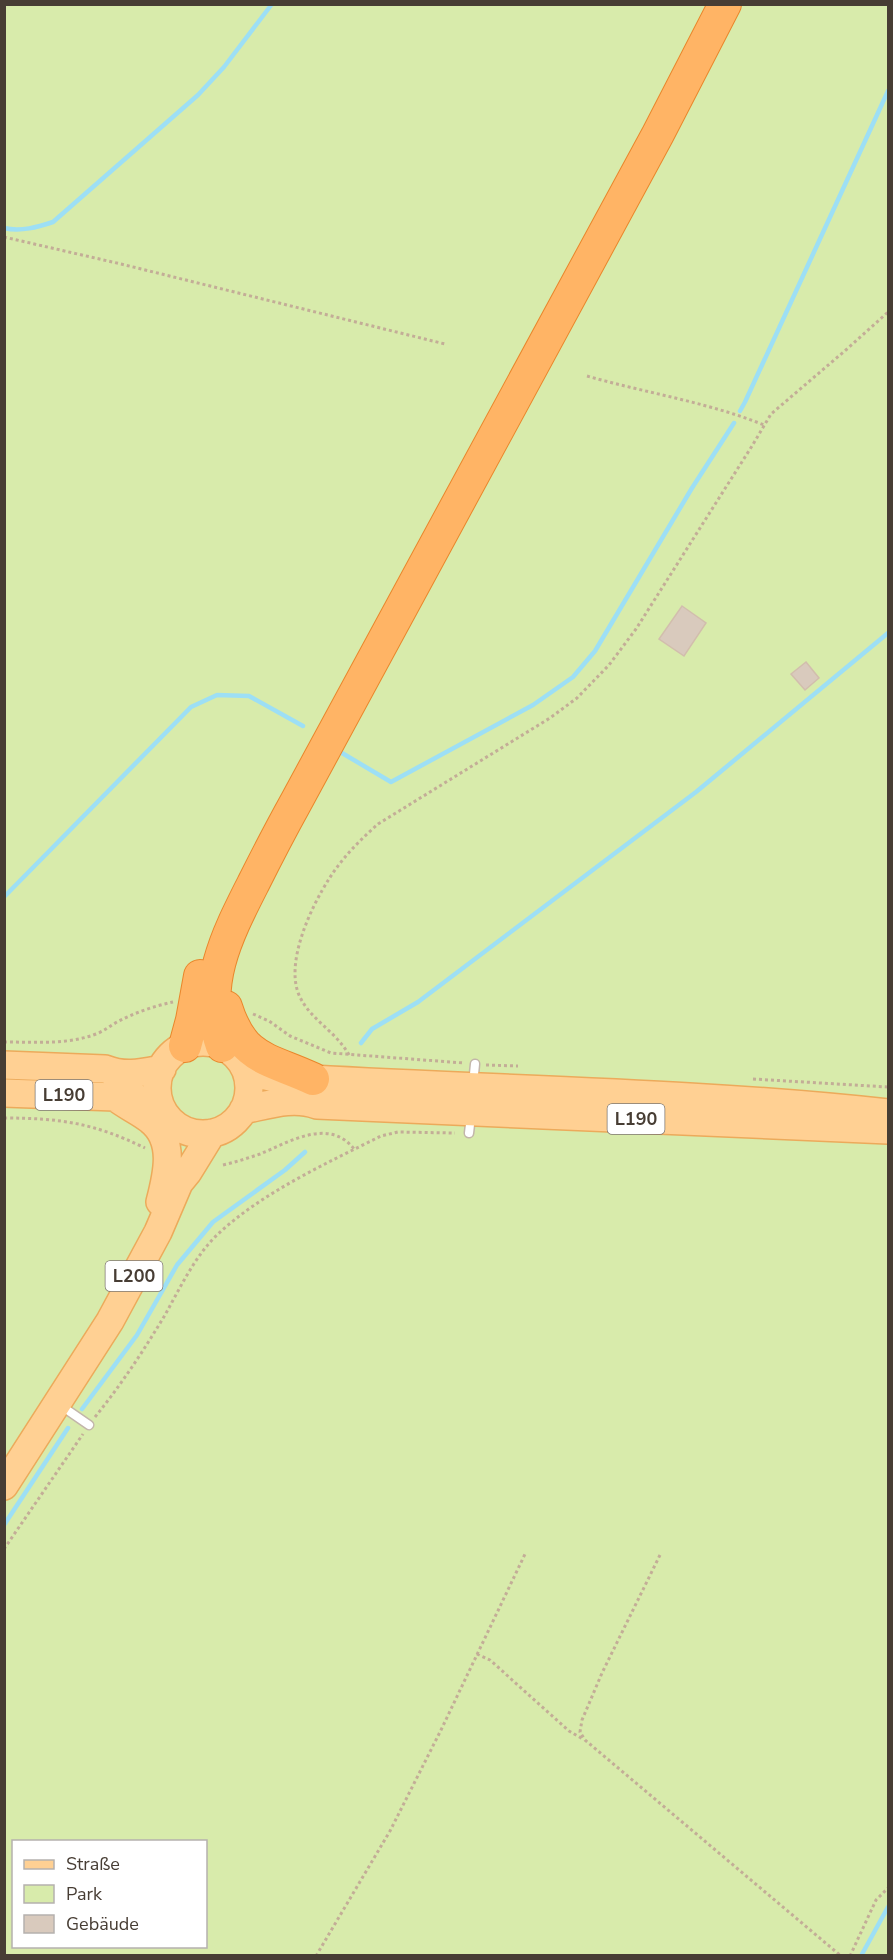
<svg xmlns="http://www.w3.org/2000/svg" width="893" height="1960" font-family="'Nunito Sans',sans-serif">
<rect width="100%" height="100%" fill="#f4ede5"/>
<!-- green -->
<path fill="#d8ebab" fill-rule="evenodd" d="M 5,5 L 888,5 L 888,1955 L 5,1955 ZM 14,1842 L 206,1842 L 206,1946 L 14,1946 Z"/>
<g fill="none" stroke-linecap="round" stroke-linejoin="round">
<!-- stream -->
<path stroke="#9ddff5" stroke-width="4.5" d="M 4,228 C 21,232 38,227 53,222 L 198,95 L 224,67 L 272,4
M 740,411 L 745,402 L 888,91
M 342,753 L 391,782 L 533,705 L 573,677 L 595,651 L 692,488 L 734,423
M 4,897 L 191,707 L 217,695 L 249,696 L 303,726
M 361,1043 L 372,1029 L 418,1002 L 696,792 L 888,633
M 82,1409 L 137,1335 L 177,1265 L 213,1222 L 285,1170 L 305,1152
M 4,1525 L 68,1428
M 861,1956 L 888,1907"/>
</g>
<!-- building -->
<path fill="#d9cabd" stroke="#d2bead" stroke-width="1.5" d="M 682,606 L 706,623 L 684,656 L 659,639 Z
M 806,662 L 819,678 L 805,690 L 791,674 Z"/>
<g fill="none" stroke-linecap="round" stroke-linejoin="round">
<!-- lane casing -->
<g stroke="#c3b6aa" stroke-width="11">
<path id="lane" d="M 473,1084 L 475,1064
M 469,1133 L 471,1116
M 60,1405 L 89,1425"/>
</g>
<!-- primary casing -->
<g stroke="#ecaa5b" stroke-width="30">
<path id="primary" d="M157 1088a46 46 0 1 1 92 0a46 46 0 1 1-92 0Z
M 4,1065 L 105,1069 C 125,1077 141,1073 162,1069
M 246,1071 C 269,1077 289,1084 313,1079 C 504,1090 697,1092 888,1113
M 4,1093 L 115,1097 L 124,1094 L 133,1095
M 115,1097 C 126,1106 139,1111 150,1120 C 176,1140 167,1175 160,1202
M 243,1110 C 268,1105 293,1096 317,1105 L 888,1130
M 4,1486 L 110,1321 L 158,1232 L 179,1183 L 188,1172 L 212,1133"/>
</g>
<!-- highway casing -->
<g stroke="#e9862b" stroke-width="34">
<path id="highway" d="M 226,1007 C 243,1061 268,1058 313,1079
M 185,1046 L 192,1020 L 200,976
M 222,1046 C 201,986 226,937 253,884 C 267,856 281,829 296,802 L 658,134 L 725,4"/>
</g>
<!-- path -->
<path stroke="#c3ad97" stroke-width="3" stroke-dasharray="3 3" stroke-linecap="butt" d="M 4,237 L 121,264 L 445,344
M 587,376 C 646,393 707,402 764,425
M 253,1014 L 269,1021 L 290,1036 L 331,1053 L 464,1063
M 4,1042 C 35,1042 67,1045 96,1034 C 104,1031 110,1026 117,1022 C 134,1013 154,1006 173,1002
M 349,1055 C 336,1031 310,1020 299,995 C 285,962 311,907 329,879 C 342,858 360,840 378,824 L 550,718 L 577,698 L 609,665 L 636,629 L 752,446 L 771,414 L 847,349 L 888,312
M 486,1065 L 518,1066
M 753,1079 L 888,1087
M 4,1118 C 60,1118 94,1123 145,1148
M 223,1165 C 236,1162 248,1158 260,1154 C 289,1142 329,1117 354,1149
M 95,1417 C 121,1385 144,1350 165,1315 C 180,1288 195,1256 217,1235 C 261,1193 327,1163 381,1136 L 398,1132 L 455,1133
M 4,1549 L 83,1434
M 660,1555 L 602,1673 L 582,1720 L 580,1732 L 585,1740 L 841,1956
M 477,1654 L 490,1660 L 569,1731 L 583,1739
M 316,1956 L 390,1831 L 441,1730 L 526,1552
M 850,1956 L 876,1900 L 888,1888"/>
<!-- lane -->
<use href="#lane" stroke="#fff" stroke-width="8"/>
<!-- primary -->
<use href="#primary" stroke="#ffd093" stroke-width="27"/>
<!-- highway -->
<use href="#highway" stroke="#ffb465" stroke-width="32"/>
</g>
<g text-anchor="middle" stroke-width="6" stroke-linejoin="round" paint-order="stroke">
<!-- shield labels -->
<g fill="#fff" stroke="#7e7771" stroke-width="1.5">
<rect x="35.5" y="1080" width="57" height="30" rx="4.5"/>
<rect x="607.5" y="1104" width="57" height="30" rx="4.5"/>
<rect x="105.5" y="1261" width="57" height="30" rx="4.5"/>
</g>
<g font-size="18" font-weight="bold" fill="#473d34">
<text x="64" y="1101">L190</text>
<text x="636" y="1125">L190</text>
<text x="134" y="1282">L200</text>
</g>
</g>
<!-- border -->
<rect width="893" height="1960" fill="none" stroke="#473d34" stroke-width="12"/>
<!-- legend -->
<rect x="12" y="1840" width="195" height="108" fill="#ffffff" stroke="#b5b1ae" stroke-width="1.5"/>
<rect x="24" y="1860" width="30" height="9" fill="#ffd093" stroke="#b5b1ae" stroke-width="1.5"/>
<text x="66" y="1870" font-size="18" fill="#473d34">Straße</text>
<rect x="24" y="1885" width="30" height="18" fill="#d8ebab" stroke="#b5b1ae" stroke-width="1.5"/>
<text x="66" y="1900" font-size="18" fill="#473d34">Park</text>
<rect x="24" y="1915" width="30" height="18" fill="#d9cabd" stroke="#b5b1ae" stroke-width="1.5"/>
<text x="66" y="1930" font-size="18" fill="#473d34">Gebäude</text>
</svg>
